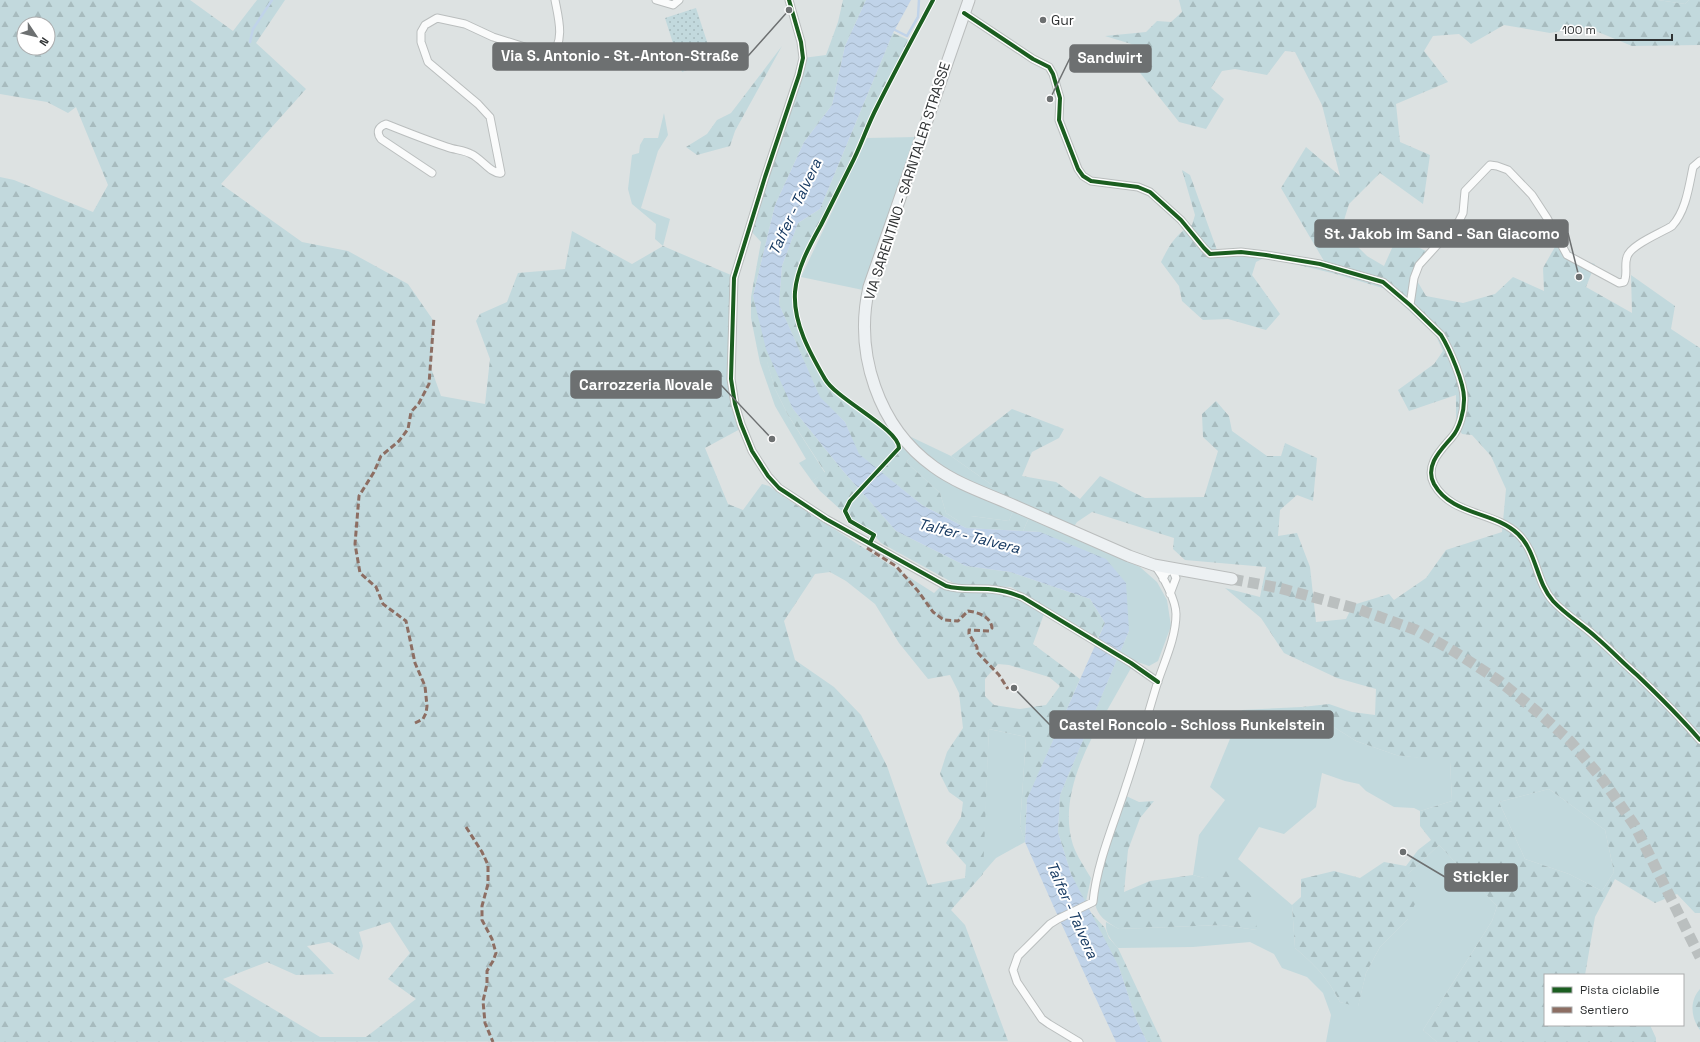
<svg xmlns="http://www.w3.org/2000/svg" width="1700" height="1042" font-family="'Space Grotesk',sans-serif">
<defs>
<pattern id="forest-firs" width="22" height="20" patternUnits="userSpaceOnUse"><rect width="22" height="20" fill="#c2d9dd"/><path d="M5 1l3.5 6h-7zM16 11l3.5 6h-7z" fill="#a7bbbe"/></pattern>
<pattern id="park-dots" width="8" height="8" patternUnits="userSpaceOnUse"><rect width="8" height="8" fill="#c2d9dd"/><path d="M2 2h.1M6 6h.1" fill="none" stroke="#a7bbbe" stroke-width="1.8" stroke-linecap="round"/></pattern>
<pattern id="water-waves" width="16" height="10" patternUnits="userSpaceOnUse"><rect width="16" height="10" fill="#c0d3e9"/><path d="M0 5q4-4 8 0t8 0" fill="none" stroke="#a5b6c8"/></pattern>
</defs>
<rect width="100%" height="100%" fill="#dde2e2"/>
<!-- green -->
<path fill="#c2d9dd" d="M 1658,0 L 1689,0 L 1685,4 Z
M 664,113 L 668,135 L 658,151 L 641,208 L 670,219 L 663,246 L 655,239 L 656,224 L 632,204 L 628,189 L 632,155 L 639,153 L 640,145 L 644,138 L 658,138 Z
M 917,137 L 863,290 L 801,277 L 867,138 Z
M 767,361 L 775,389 L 788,415 L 825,473 L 812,481 L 799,463 L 806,459 L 775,406 L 760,363 Z
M 909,436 L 951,456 L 992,485 L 1015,506 L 1009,521 L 971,516 L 971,522 L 960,522 L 946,513 L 940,493 L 906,462 L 916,451 Z
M 1031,513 L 1071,536 L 1140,567 L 1157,582 L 1167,600 L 1171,626 L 1158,661 L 1149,666 L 1135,661 L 1105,714 L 1093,716 L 1129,631 L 1040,532 L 1023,531 Z
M 1302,707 L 1356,741 L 1396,755 L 1450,761 L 1452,801 L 1420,811 L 1414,808 L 1394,807 L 1366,791 L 1359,784 L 1345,781 L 1322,773 L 1316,807 L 1284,834 L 1259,827 L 1238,859 L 1292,905 L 1295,948 C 1316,966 1327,977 1340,1002 L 1358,1006 L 1366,973 L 1380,947 L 1408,919 L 1408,874 L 1439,845 L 1497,906 L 1492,921 L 1423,1030 L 1437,1042 L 1326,1042 L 1331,1015 L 1323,993 L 1307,977 L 1282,968 L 1274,954 L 1250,942 L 1193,947 L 1118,948 C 1111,940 1105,934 1106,922 L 1119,929 L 1221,925 L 1257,930 L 1204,878 L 1193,875 L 1199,835 L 1225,800 L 1210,787 L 1242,710 Z
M 989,729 L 1026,737 L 1020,826 L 1025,842 L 996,858 L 982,874 Z
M 1549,789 L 1605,830 L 1614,872 L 1602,891 L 1569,874 L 1525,859 L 1499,802 Z"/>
<!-- forest -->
<path fill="url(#forest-firs)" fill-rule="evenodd" d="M 0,0 L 190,0 L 233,31 L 257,0 L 285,0 L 256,43 L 306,89 L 221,184 L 302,242 L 348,251 L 408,284 L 433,320 L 431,368 L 441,396 L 485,404 L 490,359 L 476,321 L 480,314 L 507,302 L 518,273 L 565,269 L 572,231 L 632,264 L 663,246 L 731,275 L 733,318 L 730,379 L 742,428 L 705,448 L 728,504 L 743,510 L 762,484 L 769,486 L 784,497 L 934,593 L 940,587 L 963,593 L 996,592 L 1012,596 L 1044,614 L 1033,644 L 1080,679 L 1027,800 L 1025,843 L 1020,826 L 1026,737 L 989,729 L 983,874 L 951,910 L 965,925 L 1008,1041 L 0,1042 L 0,177 L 14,180 L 93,212 L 108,185 L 76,107 L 68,113 L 47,102 L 0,94 ZM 24,24 L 48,24 L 48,48 L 24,48 ZM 830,572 L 846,581 L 875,604 L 899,643 L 928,679 L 950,675 L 959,693 L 963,728 L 947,752 L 940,774 L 949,792 L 963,802 L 961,817 L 946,843 L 966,865 L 965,878 L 928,885 L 887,766 L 861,715 L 834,687 L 795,660 L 784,621 L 815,574 ZM 998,664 L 1009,665 L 1049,677 L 1060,686 L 1046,705 L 1020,709 L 994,705 L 985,696 L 985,679 ZM 390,922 L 410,953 L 388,979 L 416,999 L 366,1037 L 320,1037 L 223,979 L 267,962 L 296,975 L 334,974 L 307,946 L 329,942 L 359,960 L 363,946 L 359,932 Z
M 843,0 L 866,0 L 845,46 L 832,105 L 804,142 L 775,205 L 753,296 L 793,409 L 843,471 L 896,531 L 966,566 L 1010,572 L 1090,599 L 1105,623 L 1098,638 L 1011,587 L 957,585 L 881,543 L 874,535 L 850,521 L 845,511 L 841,510 L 820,491 L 812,481 L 825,472 L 788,415 L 775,389 L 767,362 L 760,363 L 751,318 L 751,297 L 761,242 L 749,229 L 803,58 L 826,55 L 838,22 Z
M 1179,0 L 1658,0 L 1685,4 L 1689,0 L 1700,0 L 1700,45 L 1632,46 L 1586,27 L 1550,33 L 1504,25 L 1471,44 L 1459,34 L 1433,36 L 1424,51 L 1448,82 L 1396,104 L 1400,142 L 1430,155 L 1423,204 L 1380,173 L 1349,204 L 1341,230 L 1367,256 L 1384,266 L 1397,237 L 1428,252 L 1416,279 L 1426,296 L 1463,303 L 1495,294 L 1513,277 L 1544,291 L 1543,268 L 1560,238 L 1575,258 L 1595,264 L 1586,287 L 1632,313 L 1631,275 L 1675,306 L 1671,329 L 1700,348 L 1700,913 L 1695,913 L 1677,894 L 1655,903 L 1615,879 L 1595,917 L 1585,975 L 1545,975 L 1545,1025 L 1650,1025 L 1656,1038 L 1656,1042 L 1437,1042 L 1423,1030 L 1492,921 L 1497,906 L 1439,845 L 1408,874 L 1420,893 L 1408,919 L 1380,947 L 1366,973 L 1358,1007 L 1340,1002 C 1327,977 1316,966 1295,948 L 1292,905 L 1301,897 L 1301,879 L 1334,871 L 1360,878 L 1384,862 L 1406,866 L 1418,850 L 1431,840 L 1420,826 L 1420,811 L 1452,801 L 1450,762 L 1396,755 L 1356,741 L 1302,707 L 1329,704 L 1352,712 L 1375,715 L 1376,689 L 1337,678 L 1284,653 L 1261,618 L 1225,588 L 1260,597 L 1266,567 L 1185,560 L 1173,549 L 1174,538 L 1092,512 L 1077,522 L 1073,528 L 992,491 L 992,485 L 951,456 L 1012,409 L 1064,429 L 1059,438 L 1032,452 L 1022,476 L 1056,482 L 1080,499 L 1100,476 L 1145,498 L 1204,497 L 1218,451 L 1203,437 L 1202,414 L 1216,401 L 1229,416 L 1232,431 L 1267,456 L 1281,456 L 1285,443 L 1317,458 L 1313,501 L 1297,495 L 1280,510 L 1278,536 L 1297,533 L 1310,567 L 1316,622 L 1346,619 L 1353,605 L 1389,594 L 1394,600 L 1426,578 L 1446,550 L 1502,532 L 1506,489 L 1491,456 L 1472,435 L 1462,434 L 1456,424 L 1456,395 L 1409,411 L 1398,390 L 1434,364 L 1443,351 L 1436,336 L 1386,289 L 1336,274 L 1266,257 L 1256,262 L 1252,275 L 1280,314 L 1266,330 L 1228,319 L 1203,320 L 1182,301 L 1179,286 L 1161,262 C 1169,246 1176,233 1192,225 L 1195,215 L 1182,170 L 1190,175 L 1217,250 L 1250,249 L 1324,261 L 1281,188 L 1306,147 L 1340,176 L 1322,105 L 1295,52 L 1285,51 L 1267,75 L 1235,69 L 1222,71 L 1211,88 L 1224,99 L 1206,129 L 1179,122 L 1137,69 L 1151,50 L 1105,36 L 1146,32 L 1157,21 L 1171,22 L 1182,12 ZM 1549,789 L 1605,830 L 1614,872 L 1602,891 L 1569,874 L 1525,859 L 1499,802 Z
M 893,33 L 911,41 L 876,109 L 853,160 L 808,249 L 797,277 L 795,293 L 796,311 L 800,328 L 826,381 L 862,412 L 889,431 L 899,444 L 912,456 L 906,462 L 940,493 L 946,513 L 960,522 L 971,522 L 971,516 L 1009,521 L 1015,506 L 1031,513 L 1023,531 L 966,528 L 922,505 L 858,454 L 845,422 L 820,398 L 779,304 L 782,266 L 798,223 L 820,209 Z
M 782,46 L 735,131 L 730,146 L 697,155 L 686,147 L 707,134 L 717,120 L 731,113 Z
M 1105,714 C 1083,752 1059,801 1073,845 C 1077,856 1085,868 1091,878 L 1085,906 L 1105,928 L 1109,938 L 1118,948 L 1162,1042 L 1147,1042 L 1136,1019 L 1119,967 L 1085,906 L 1071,874 L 1058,832 L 1060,795 L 1093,716 Z
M 1124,795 L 1139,802 L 1154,801 L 1140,818 L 1128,850 L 1124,892 L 1150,881 L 1193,875 L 1204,878 L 1226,870 L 1252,896 L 1257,930 L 1221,925 L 1119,929 C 1098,917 1093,911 1095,886 Z
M 1700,989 L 1700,1030 C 1691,1018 1689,1001 1700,989 Z"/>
<!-- park -->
<path fill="url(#park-dots)" d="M 696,8 L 713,60 L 682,72 L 665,18 Z"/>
<!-- water -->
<path fill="url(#water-waves)" d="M 866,0 L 911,0 L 893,33 L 820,209 L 798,223 L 782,266 L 779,304 L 820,397 L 845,422 L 859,454 L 922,505 L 966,528 L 1040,532 L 1106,559 L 1126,583 L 1129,631 L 1060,795 L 1058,832 L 1071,874 L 1119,967 L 1136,1019 L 1147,1042 L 1116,1042 L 1056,912 L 1025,842 L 1027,799 L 1105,623 L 1090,599 L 1010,572 L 966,566 L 896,531 L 843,471 L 793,409 L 766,349 L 753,296 L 775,205 L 804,142 L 832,105 L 845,46 Z"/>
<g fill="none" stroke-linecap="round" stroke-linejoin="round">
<!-- stream -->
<path stroke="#c0d3e9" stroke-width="2.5" d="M 893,29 L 907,36 L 918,17 L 919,0
M 250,42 L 253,29 L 272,0"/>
<!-- primary-tunnel -->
<path stroke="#babfbf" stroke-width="11" stroke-dasharray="11 5.5" stroke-linecap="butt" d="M 1232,579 L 1279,588 L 1358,609 L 1416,630 L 1455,652 L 1498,680 L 1540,714 L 1570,741 L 1603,780 L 1635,826 L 1700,957"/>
<!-- minor casing -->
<g stroke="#babebe" stroke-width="9">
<path id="minor" d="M 656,0 L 673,5 L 679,0
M 789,0 L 801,42 L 803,58 L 799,75 L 765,177 L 734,278 L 731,379 L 735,404 L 741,424 L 752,451 L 768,476 L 779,488 L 826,519 L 946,586 C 963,591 980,587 997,590 C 1006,591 1014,594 1022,597 L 1131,663 L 1158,682
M 964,13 L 1033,59 L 1049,67 L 1053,74 L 1060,98 L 1059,120 L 1078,169 L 1083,176 L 1091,181 L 1138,187 L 1150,192 L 1181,220 L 1204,248 L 1210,254 L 1241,252 L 1266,255 L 1320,264 L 1383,282 L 1410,305 L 1441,335 C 1449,348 1465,384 1464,400 C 1464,411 1460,428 1452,437 C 1442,449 1424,465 1434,484 C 1452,516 1494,511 1518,534 C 1537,552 1536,582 1553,601 C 1566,615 1583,625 1597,638 C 1611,650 1623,663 1637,675 C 1659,696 1680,717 1700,740
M 432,173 L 381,139 C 376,132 378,127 386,124 C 406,132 426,140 447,147 C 455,150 464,150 471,154 C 481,158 492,175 501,173 L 490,117 L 478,104 L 428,62 L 421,42 L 421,32 L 425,25 L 437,18 L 465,24 L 493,37 L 550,55 C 566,43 558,16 555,0
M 1410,305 L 1414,278 L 1419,265 L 1459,221 L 1463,213 L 1465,191 L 1490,165 L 1497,166 L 1508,170 L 1532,195 L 1547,218 L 1567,255 L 1619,283 L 1624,282 C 1628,274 1624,265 1627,257 C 1630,245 1661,233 1672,226 C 1686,211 1689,186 1693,167 L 1700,161
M 1163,579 L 1166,573 L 1172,569 L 1176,578 L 1170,594
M 1079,1042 L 1049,1024 L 1042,1019 L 1017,982 L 1013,970 L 1018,956 L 1050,924 L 1058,919 L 1093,902 C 1097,862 1114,824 1126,786 C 1138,751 1147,716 1158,681 C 1165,660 1176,637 1176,614 C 1176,601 1163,575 1154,565"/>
</g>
<!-- primary casing -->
<g stroke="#babdbd" stroke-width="13">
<path id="primary" d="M 969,0 L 869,287 C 854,353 878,427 934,467 C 959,485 988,494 1015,506 C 1053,523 1091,539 1129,556 L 1154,565 L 1232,579"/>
</g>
<!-- minor -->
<use href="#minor" stroke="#fafbfb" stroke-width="7"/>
<!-- primary -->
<use href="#primary" stroke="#edf1f3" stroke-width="11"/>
<!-- quiet -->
<path stroke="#8d6e63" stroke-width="3" stroke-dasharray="6 3" stroke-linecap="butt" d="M 867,548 L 896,566 L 918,591 L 933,612 L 944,620 L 958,621 L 968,611 C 978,612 991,617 992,628 L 989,631 L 969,630 L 969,634 L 977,647 L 977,652 L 999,675 L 1008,689
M 415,723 L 423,719 L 426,713 L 427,706 L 425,686 L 415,663 L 406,621 L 383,604 L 376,587 L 360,573 L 355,544 L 359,496 L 374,472 L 381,456 L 399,441 L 408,429 L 411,412 L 419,403 L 429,384 L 434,317
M 466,827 L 482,852 L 488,865 L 488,884 L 482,906 L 482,920 L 492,939 L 496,953 L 493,961 L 487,971 L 487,984 L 483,1001 L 485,1023 L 493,1042"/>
<!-- cycleway casing -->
<g stroke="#fff" stroke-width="6">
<path id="cycleway" d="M 789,0 L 801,42 L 803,58 L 799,75 L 765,177 L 734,278 L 731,379 L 735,404 L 741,424 L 752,451 L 768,476 L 779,488 L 826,519 L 946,586 C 963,591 980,587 997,590 C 1006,591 1014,594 1022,597 L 1131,663 L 1158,682
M 964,13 L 1033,59 L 1049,67 L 1053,74 L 1060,98 L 1059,120 L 1078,169 L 1083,176 L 1091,181 L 1138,187 L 1150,192 L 1181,220 L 1204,248 L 1210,254 L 1241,252 L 1266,255 L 1320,264 L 1383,282 L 1410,305 L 1441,335 C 1449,348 1465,384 1464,400 C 1464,411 1460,428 1452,437 C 1442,449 1424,465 1434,484 C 1452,516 1494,511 1518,534 C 1537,552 1536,582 1553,601 C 1566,615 1583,625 1597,638 C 1611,650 1623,663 1637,675 C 1659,696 1680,717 1700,740
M 870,543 L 874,535 L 850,521 L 845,511 L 850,501 L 899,448 C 899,429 836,399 825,379 C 810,353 793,323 795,292 C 797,268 810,245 821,225 C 831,205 841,185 851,165 C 861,146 867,126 877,107 C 895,71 914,36 933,0"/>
</g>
<!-- cycleway -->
<use href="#cycleway" stroke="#1b5e20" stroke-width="4"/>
</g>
<!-- markers -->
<circle fill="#6d7071" stroke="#fff" stroke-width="1.5" cx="1043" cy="20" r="4"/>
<g text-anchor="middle" stroke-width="4" stroke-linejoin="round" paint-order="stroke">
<!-- poi labels -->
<g font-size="14" fill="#303334" stroke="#fff" text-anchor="start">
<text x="1051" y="25">Gur</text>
</g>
<!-- street labels -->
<g font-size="14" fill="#303334" stroke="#fff">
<text transform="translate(907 181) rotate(-72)" y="5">VIA SARENTINO - SARNTALER STRASSE</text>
</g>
<!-- water labels -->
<g font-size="15" font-style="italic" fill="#173a62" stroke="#fff">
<text transform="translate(795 207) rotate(-65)" y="5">Talfer - Talvera</text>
<text transform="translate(969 536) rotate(14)" y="5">Talfer - Talvera</text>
<text transform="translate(1072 910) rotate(66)" y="5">Talfer - Talvera</text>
</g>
</g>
<!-- callouts -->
<path fill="none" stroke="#6d7071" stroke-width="1.5" d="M789 10L748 56M1050 99L1070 58M1579 277L1568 233M772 439L721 385M1014 688L1050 725M1403 852L1445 877"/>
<g fill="#6d7071" stroke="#fff" stroke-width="1.5">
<circle cx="789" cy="10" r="4"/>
<circle cx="1050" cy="99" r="4"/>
<circle cx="1579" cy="277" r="4"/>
<circle cx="772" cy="439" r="4"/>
<circle cx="1014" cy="688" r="4"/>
<circle cx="1403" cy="852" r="4"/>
</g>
<g fill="#6d7071" stroke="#6d7071" stroke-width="1.5">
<rect x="493" y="43" width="255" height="27" rx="4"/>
<rect x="1070" y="45" width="81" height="27" rx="4"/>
<rect x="1315" y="220" width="253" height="27" rx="4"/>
<rect x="571" y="371" width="150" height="27" rx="4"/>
<rect x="1050" y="711" width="283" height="27" rx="4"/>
<rect x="1445" y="864" width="72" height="27" rx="4"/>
</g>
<g font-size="15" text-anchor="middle" font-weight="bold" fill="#fff">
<text x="620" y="61">Via S. Antonio - St.-Anton-Straße</text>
<text x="1110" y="63">Sandwirt</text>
<text x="1442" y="239">St. Jakob im Sand - San Giacomo</text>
<text x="646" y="390">Carrozzeria Novale</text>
<text x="1192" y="730">Castel Roncolo - Schloss Runkelstein</text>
<text x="1481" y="882">Stickler</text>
</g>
<!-- legend -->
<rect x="1544" y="974" width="140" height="52" fill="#ffffff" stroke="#acadae"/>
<rect x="1552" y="987" width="20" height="6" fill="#1b5e20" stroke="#acadae"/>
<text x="1580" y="994" font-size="12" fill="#303334">Pista ciclabile</text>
<rect x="1552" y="1007" width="20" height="6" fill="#8d6e63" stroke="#acadae"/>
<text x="1580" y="1014" font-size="12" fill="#303334">Sentiero</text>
<!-- north arrow -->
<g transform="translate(36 36) rotate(125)"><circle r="19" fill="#ffffff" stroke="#acadae"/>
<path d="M0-3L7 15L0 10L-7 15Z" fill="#6d7071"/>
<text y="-6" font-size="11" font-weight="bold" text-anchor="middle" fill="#303334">N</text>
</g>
<!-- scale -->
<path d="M1556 34v6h116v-6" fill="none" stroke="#303334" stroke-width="2"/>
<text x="1562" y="34" font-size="12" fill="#303334" stroke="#ffffff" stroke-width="3" paint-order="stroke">100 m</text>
</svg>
